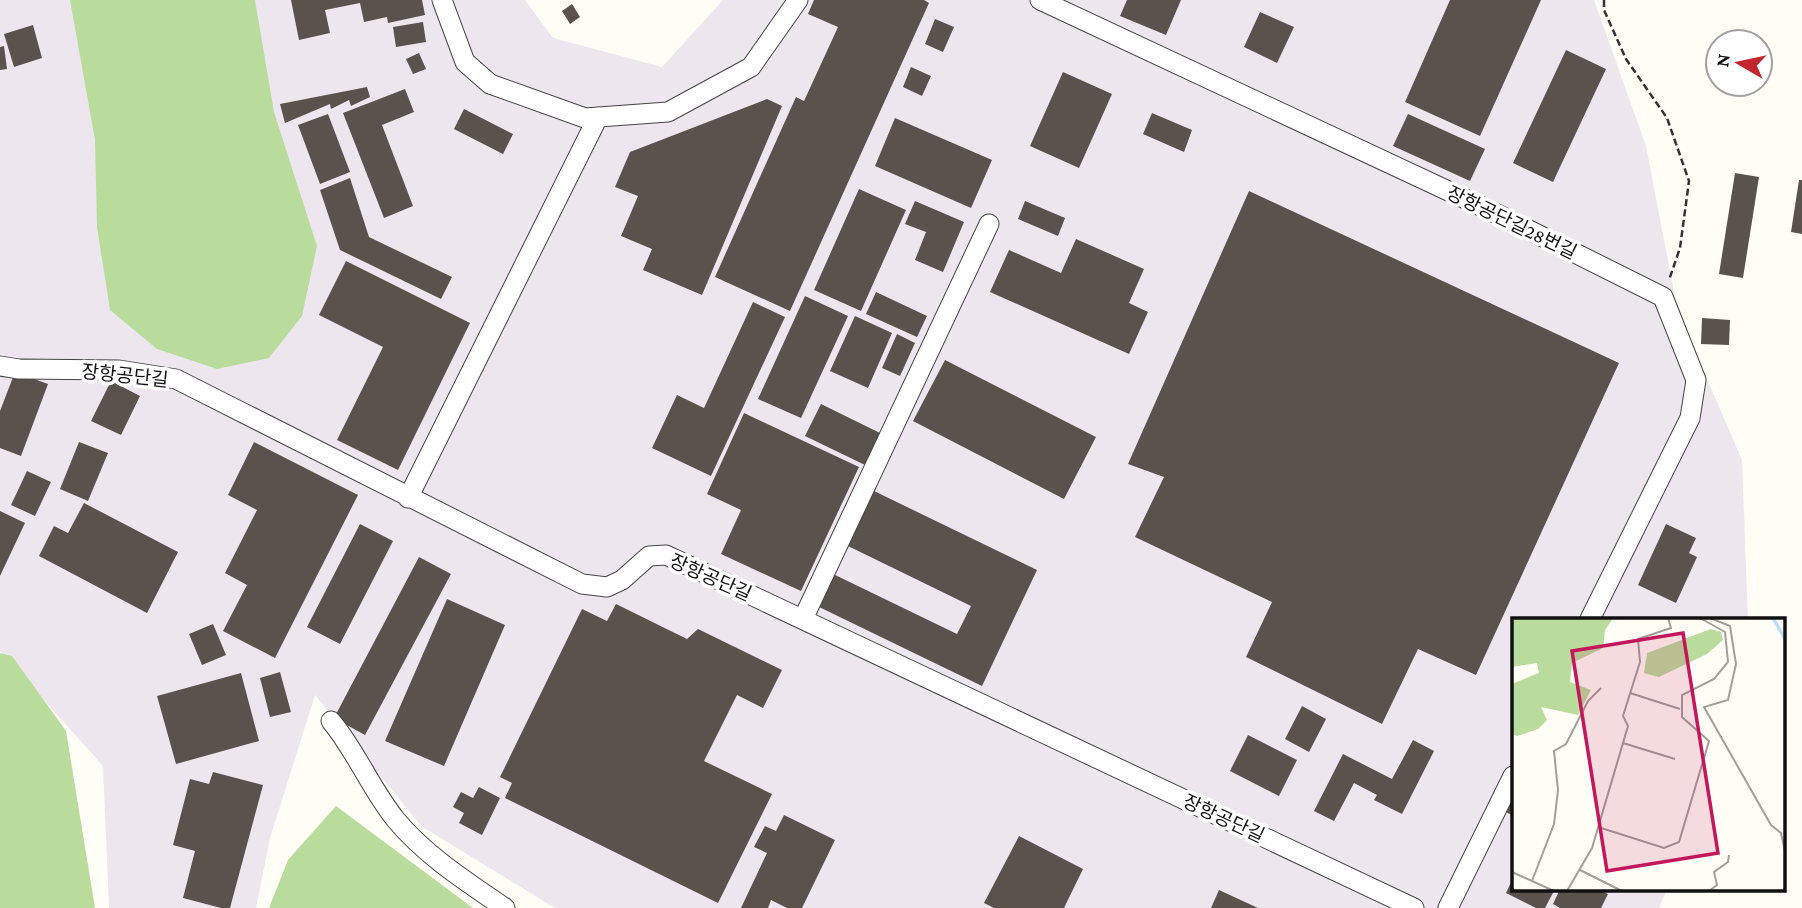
<svg xmlns="http://www.w3.org/2000/svg" width="1802" height="908" font-family="'Crimson Pro','Noto Sans KR',serif">
<rect width="100%" height="100%" fill="#fffdf5"/>
<!-- industrial -->
<path fill="#eee6ef" d="M 0,0 L 525,0 L 553,38 L 662,67 L 723,0 L 1594,0 L 1646,146 L 1675,297 L 1695,351 L 1742,460 L 1748,619 L 1513,619 L 1513,889 L 1667,889 L 1659,908 L 555,908 L 421,826 L 315,695 L 270,838 L 256,908 L 109,908 L 103,766 L 0,651 Z"/>
<!-- forest -->
<path fill="#b9dc9c" d="M 70,0 L 255,0 L 274,112 L 317,246 L 302,316 L 269,358 L 217,369 L 157,349 L 110,310 L 97,227 L 95,140 Z
M 0,653 L 12,656 L 66,731 L 95,908 L 0,908 Z
M 336,806 L 473,908 L 269,908 L 288,860 Z"/>
<!-- building -->
<path fill="#5a524d" d="M 291,0 L 422,0 L 425,15 L 388,23 L 387,17 L 364,22 L 360,3 L 325,10 L 330,33 L 299,40 Z
M 814,0 L 924,0 L 929,3 L 790,311 L 715,277 L 796,97 L 804,101 L 838,27 L 808,14 Z
M 1127,0 L 1181,0 L 1166,35 L 1120,16 Z
M 1450,0 L 1541,0 L 1480,136 L 1405,102 Z
M 572,4 L 580,17 L 570,24 L 562,11 Z
M 1260,12 L 1294,27 L 1277,63 L 1244,47 Z
M 935,19 L 954,27 L 943,52 L 925,44 Z
M 423,22 L 426,42 L 396,47 L 393,27 Z
M 33,25 L 42,58 L 14,67 L 4,34 Z
M 4,46 L 7,69 L 0,70 L 0,47 Z
M 1566,50 L 1606,69 L 1553,182 L 1513,163 Z
M 419,53 L 426,69 L 413,74 L 406,59 Z
M 911,67 L 931,76 L 922,96 L 903,87 Z
M 1063,72 L 1112,94 L 1079,168 L 1030,146 Z
M 367,87 L 370,97 L 351,106 L 349,100 L 331,109 L 330,104 L 285,123 L 280,104 Z
M 405,89 L 414,112 L 382,125 L 413,206 L 384,218 L 343,113 Z
M 767,99 L 782,106 L 702,295 L 643,270 L 652,249 L 621,236 L 638,196 L 615,187 L 630,152 Z
M 464,109 L 513,134 L 503,154 L 454,129 Z
M 1152,113 L 1192,130 L 1184,152 L 1143,134 Z
M 328,114 L 350,172 L 320,184 L 298,125 Z
M 1408,114 L 1485,149 L 1470,181 L 1393,146 Z
M 895,118 L 992,160 L 971,208 L 875,166 Z
M 1735,173 L 1759,177 L 1743,278 L 1719,274 Z
M 350,178 L 369,237 L 452,277 L 441,299 L 340,250 L 320,190 Z
M 1799,180 L 1802,180 L 1802,234 L 1791,232 Z
M 859,189 L 906,210 L 861,311 L 814,290 Z
M 1249,191 L 1619,363 L 1476,675 L 1418,649 L 1382,724 L 1246,657 L 1272,602 L 1135,537 L 1164,477 L 1128,464 Z
M 915,201 L 964,222 L 943,272 L 915,260 L 926,232 L 905,224 Z
M 1025,201 L 1065,218 L 1058,236 L 1018,219 Z
M 1076,239 L 1144,269 L 1129,303 L 1148,312 L 1129,354 L 990,292 L 1009,250 L 1061,273 Z
M 346,261 L 470,323 L 398,470 L 337,440 L 383,347 L 319,315 Z
M 876,292 L 927,316 L 917,337 L 866,314 Z
M 805,296 L 848,316 L 801,418 L 758,399 Z
M 753,302 L 785,317 L 711,476 L 652,448 L 677,395 L 704,408 Z
M 855,316 L 892,333 L 868,388 L 830,371 Z
M 1702,318 L 1730,320 L 1729,345 L 1701,344 Z
M 897,334 L 915,343 L 900,376 L 882,368 Z
M 945,360 L 1096,437 L 1064,499 L 913,421 Z
M 15,372 L 48,384 L 21,456 L 0,448 L 0,411 Z
M 111,381 L 140,396 L 121,435 L 91,421 Z
M 821,404 L 880,433 L 865,465 L 805,436 Z
M 744,413 L 859,467 L 801,591 L 721,554 L 741,510 L 707,494 Z
M 79,442 L 108,453 L 88,501 L 60,489 Z
M 254,442 L 358,495 L 275,658 L 223,631 L 247,585 L 225,573 L 257,510 L 228,495 Z
M 27,471 L 51,482 L 35,516 L 11,505 Z
M 874,491 L 1037,570 L 982,686 L 815,605 L 831,573 L 957,634 L 971,606 L 848,546 Z
M 84,503 L 178,552 L 147,613 L 39,556 L 54,526 L 68,533 Z
M 0,511 L 25,523 L 0,576 Z
M 360,524 L 393,541 L 340,644 L 307,627 Z
M 1666,524 L 1696,538 L 1689,553 L 1697,557 L 1676,603 L 1638,585 Z
M 419,557 L 451,574 L 365,735 L 334,718 Z
M 447,599 L 505,625 L 444,766 L 385,741 Z
M 616,604 L 687,639 L 698,629 L 782,670 L 763,708 L 737,695 L 704,761 L 772,794 L 718,903 L 505,798 L 512,783 L 500,777 L 582,609 L 607,621 Z
M 213,624 L 226,655 L 202,665 L 189,634 Z
M 280,672 L 291,712 L 270,717 L 260,678 Z
M 241,673 L 259,741 L 176,764 L 157,696 Z
M 1302,706 L 1326,719 L 1309,752 L 1285,739 Z
M 1248,735 L 1297,760 L 1279,796 L 1230,771 Z
M 1413,740 L 1434,751 L 1402,814 L 1374,800 L 1377,795 L 1354,783 L 1334,821 L 1314,811 L 1343,754 L 1392,779 Z
M 213,772 L 263,785 L 230,908 L 221,908 L 183,898 L 195,851 L 173,845 L 190,779 L 209,784 Z
M 479,787 L 500,798 L 482,835 L 459,823 L 464,813 L 453,807 L 461,792 L 473,798 Z
M 1513,790 L 1513,816 L 1503,810 Z
M 784,815 L 835,840 L 802,908 L 787,908 L 771,900 L 768,908 L 741,908 L 767,853 L 754,847 L 765,826 L 776,831 Z
M 1019,836 L 1083,869 L 1064,908 L 994,908 L 984,903 Z
M 1513,878 L 1513,889 L 1555,889 L 1545,908 L 1536,908 L 1506,893 Z
M 1560,889 L 1597,889 L 1608,894 L 1601,908 L 1560,908 L 1553,904 Z
M 1219,890 L 1258,908 L 1211,908 Z"/>
<g fill="none" stroke-linecap="round" stroke-linejoin="round">
<!-- minor casing -->
<g stroke="#444" stroke-width="21">
<path id="minor" d="M 442,0 L 465,62 L 490,84 L 585,118 L 668,112 L 751,67 L 798,0
M 1040,0 L 1489,210 L 1663,297 L 1696,380 L 1690,418 L 1590,619
M 0,366 L 19,369 L 119,370 L 176,379 L 582,584 L 607,587 L 622,580 L 649,556 L 666,555 L 1414,908
M 408,498 L 598,117
M 803,619 L 989,224
M 331,721 C 356,751 371,789 396,820 C 426,856 467,882 505,908
M 1448,908 L 1513,776"/>
</g>
<!-- path -->
<path stroke="#333" stroke-width="2.5" stroke-dasharray="7 3.5" stroke-linecap="butt" d="M 1604,0 L 1604,10 L 1626,59 L 1667,118 L 1689,181 L 1680,248 L 1669,280"/>
<!-- minor -->
<use href="#minor" stroke="#fff" stroke-width="19"/>
</g>
<g text-anchor="middle" stroke-width="7" stroke-linejoin="round" paint-order="stroke">
<!-- street labels -->
<g font-size="19" fill="#111" stroke="#fff">
<text transform="translate(1512 222) rotate(26)" y="7">장항공단길28번길</text>
<text transform="translate(125 375) rotate(6)" y="7">장항공단길</text>
<text transform="translate(711 577) rotate(24)" y="7">장항공단길</text>
<text transform="translate(1224 818) rotate(25)" y="7">장항공단길</text>
</g>
</g>
<!-- overview -->
<g transform="translate(1512 618)">
<rect width="273" height="273" fill="#fffdf5"/>
<path d="M 0,0 L 101,0 L 93,12 L 91,30 L 60,45 L 58,64 L 79,72 L 66,97 L 29,89 L 35,102 L 26,111 L 5,118 L 0,116 L 0,66 L 27,55 L 25,45 L 0,49 ZM 199,11 L 209,14 L 211,22 L 195,36 L 147,59 L 132,55 L 135,35 Z" fill="#b9dc9c"/>
<path fill="none" stroke="#b9e0f7" stroke-width="3.5" d="M 261,0 L 273,21"/>
<path fill="none" stroke="#a09f9a" stroke-width="2" d="M 198,0 L 218,8 L 224,46 L 216,82 L 192,89 L 259,207 L 269,215 L 273,233M 118,75 L 168,91M 111,125 L 163,141M 86,209 L 152,230 L 167,224 L 197,123 L 170,99 L 170,77 L 202,61 L 216,44 L 213,14 L 188,0M 68,252 L 110,273M 0,254 L 42,273M 20,263 L 42,206 L 46,172 L 42,133 L 54,126 L 76,83 L 89,70M 55,273 L 80,230 L 116,108 L 111,98 L 128,44 L 126,21 L 159,10 L 156,0M 197,273 L 205,267 L 202,254 L 216,244 L 217,237"/>
<path fill="#c2185b" fill-opacity="0.15" stroke="#c2185b" stroke-width="3.5" d="M 171,15 L 206,235 L 95,253 L 60,33 Z"/>
<rect width="273" height="273" fill="none" stroke="#111" stroke-width="3.5"/>
</g>
<!-- north arrow -->
<g transform="translate(1739 63) rotate(279)"><circle r="33" fill="#ffffff" stroke="#a0a0a0" stroke-width="2"/>
<path d="M0-5L12 26L0 18L-12 26Z" fill="#c4262e"/>
<text y="-10" font-size="19" font-weight="bold" text-anchor="middle" fill="#111111">N</text>
</g>
</svg>
